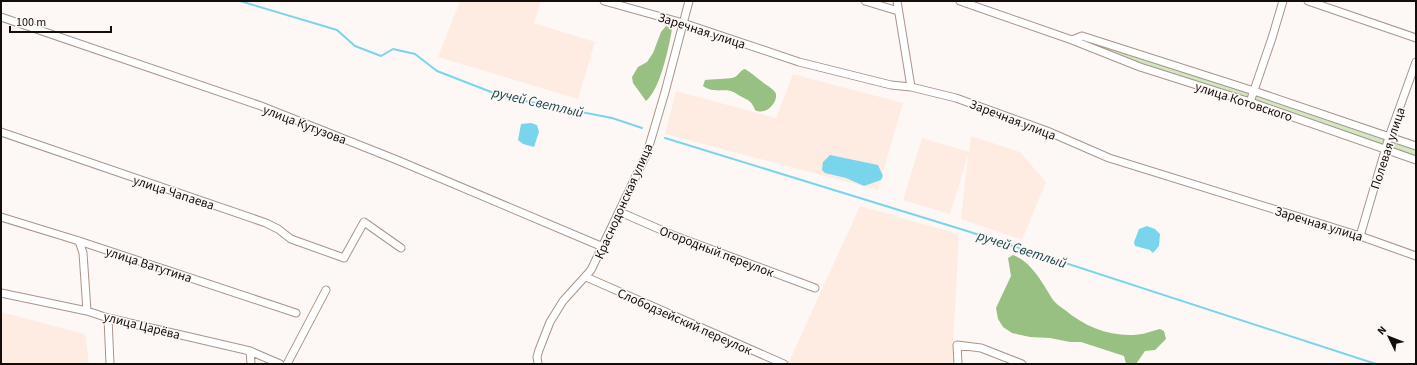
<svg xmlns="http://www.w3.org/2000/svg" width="1417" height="365" font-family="'Source Sans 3',sans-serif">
<rect width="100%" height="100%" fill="#fdf8f6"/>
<!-- built -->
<path fill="#feece3" d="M 460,1 L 541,1 L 534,23 L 595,42 L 578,99 L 438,57 Z
M 793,74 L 903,103 L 878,190 L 665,134 L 676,91 L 776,118 Z
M 971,136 L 1020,152 L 1046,182 L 1022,240 L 961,219 L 968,155 L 950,214 L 903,200 L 922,138 L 969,152 Z
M 860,206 L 959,234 L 953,346 L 954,364 L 788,364 Z
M 1,312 L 85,334 L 89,364 L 1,364 Z"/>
<!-- green -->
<path fill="#cfe8c2" d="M 1082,36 L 1416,146 L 1416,160 L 1072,40 Z"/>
<!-- forest -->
<path fill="#99c083" d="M 666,26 L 672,29 C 669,47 660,90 646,101 L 633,83 L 632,77 L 638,67 L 647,62 L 653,53 L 661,32 Z
M 745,69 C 752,73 758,79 765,84 C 768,86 773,89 775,92 C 780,98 768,117 755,110 C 752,102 750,101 742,97 C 739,96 735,92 731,91 C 722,89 712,93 703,86 L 705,80 C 712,79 731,79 735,77 C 739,75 740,70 745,69 Z
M 1013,255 C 1032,262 1043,284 1053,300 C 1056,304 1061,307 1065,310 C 1084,326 1108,336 1133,335 C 1142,335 1152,331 1160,329 L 1164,331 L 1166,339 L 1155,350 L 1145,351 L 1136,364 L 1126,364 L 1124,356 L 1081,342 L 1070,342 L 1050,338 L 1030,337 L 1012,333 L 1003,327 L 998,319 L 996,308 L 1011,276 L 1008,258 Z"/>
<!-- water -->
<path fill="#79d5eb" d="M 531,123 L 537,125 L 539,132 L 534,147 L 523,144 L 518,140 L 521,124 Z
M 830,155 L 878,165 L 883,176 L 881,180 L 864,186 L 846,178 L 825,173 L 822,170 L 823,162 Z
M 1147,226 L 1155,229 L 1160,234 L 1159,246 L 1153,253 L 1150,250 L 1135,246 L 1134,242 L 1139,229 Z"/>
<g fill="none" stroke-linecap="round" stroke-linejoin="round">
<!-- stream -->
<path stroke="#79d5eb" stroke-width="2" d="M 240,1 L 337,30 L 355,46 L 381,56 L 393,49 L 415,54 L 437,71 L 504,97 L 612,118 L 642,128
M 665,138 L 967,231 L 1376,364"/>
<!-- minor casing -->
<g stroke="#a9948a" stroke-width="9">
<path id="minor" d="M 604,1 L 683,23 L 799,62 L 891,85 L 911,87 L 956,98 L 1047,131 L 1109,158 L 1360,236 L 1416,256
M 865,1 L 898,11
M 897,1 L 911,87
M 960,1 L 1072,40 L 1140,67 L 1250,102 L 1416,160
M 1308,1 L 1416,38
M 1,17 L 261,106 L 397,160 L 603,247
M 1072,40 L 1082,36 L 1254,91 L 1416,146
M 1250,102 L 1272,38 L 1283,1
M 1,132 L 266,223 L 278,229 L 291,239 L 344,258 L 364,222 L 401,248
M 620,212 L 675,236 L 815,288
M 1,217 L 79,241 L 296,313
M 1360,236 L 1389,137 L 1416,62
M 79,241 L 83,253 L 87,311
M 586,277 L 784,364
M 1,293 L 87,311 L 108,318 L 250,351 L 280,364
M 108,318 L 110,364
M 250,351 L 251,364
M 287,364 L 326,290
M 538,364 L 537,357 L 539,350 L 550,322 L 563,301 L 591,270 L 647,153 L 665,92 L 689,1
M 958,364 L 957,345 L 981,348 L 1022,364"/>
</g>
<!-- minor -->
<use href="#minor" stroke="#fff" stroke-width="7"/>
</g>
<g text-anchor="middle" stroke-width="3" stroke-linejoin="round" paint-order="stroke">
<!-- street labels -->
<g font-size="13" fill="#140d0a" stroke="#fdf8f6">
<text transform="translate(702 30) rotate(18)" y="5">Заречная улица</text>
<text transform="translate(1244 101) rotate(18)" y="5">улица Котовского</text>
<text transform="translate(1013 119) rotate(21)" y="5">Заречная улица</text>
<text transform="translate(305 124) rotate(21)" y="5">улица Кутузова</text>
<text transform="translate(1387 148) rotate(-72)" y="5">Полевая улица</text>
<text transform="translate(174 192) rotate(18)" y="5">улица Чапаева</text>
<text transform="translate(623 201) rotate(-66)" y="5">Краснодонская улица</text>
<text transform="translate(1319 223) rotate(17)" y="5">Заречная улица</text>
<text transform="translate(717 251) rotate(21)" y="5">Огородный переулок</text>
<text transform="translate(149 264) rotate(18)" y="5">улица Ватутина</text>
<text transform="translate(685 321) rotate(24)" y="5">Слободзейский переулок</text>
<text transform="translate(142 325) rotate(14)" y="5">улица Царёва</text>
</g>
<!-- water labels -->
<g font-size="14" font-style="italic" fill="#1c4650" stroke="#fdf8f6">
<text transform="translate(538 102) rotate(13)" y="5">ручей Светлый</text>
<text transform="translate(1022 249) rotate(18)" y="5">ручей Светлый</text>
</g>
</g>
<!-- border -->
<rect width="1417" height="365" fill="none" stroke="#140d0a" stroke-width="4"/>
<!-- north arrow -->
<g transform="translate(1389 337) rotate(313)" stroke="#fdf8f6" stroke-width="3" paint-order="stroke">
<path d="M0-3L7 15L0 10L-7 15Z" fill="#140d0a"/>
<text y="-6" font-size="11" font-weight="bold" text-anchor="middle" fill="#140d0a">N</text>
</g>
<!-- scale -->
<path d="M10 26v6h101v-6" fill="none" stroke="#140d0a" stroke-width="2"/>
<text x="16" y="26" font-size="12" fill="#140d0a" stroke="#fdf8f6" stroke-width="3" paint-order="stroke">100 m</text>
</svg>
